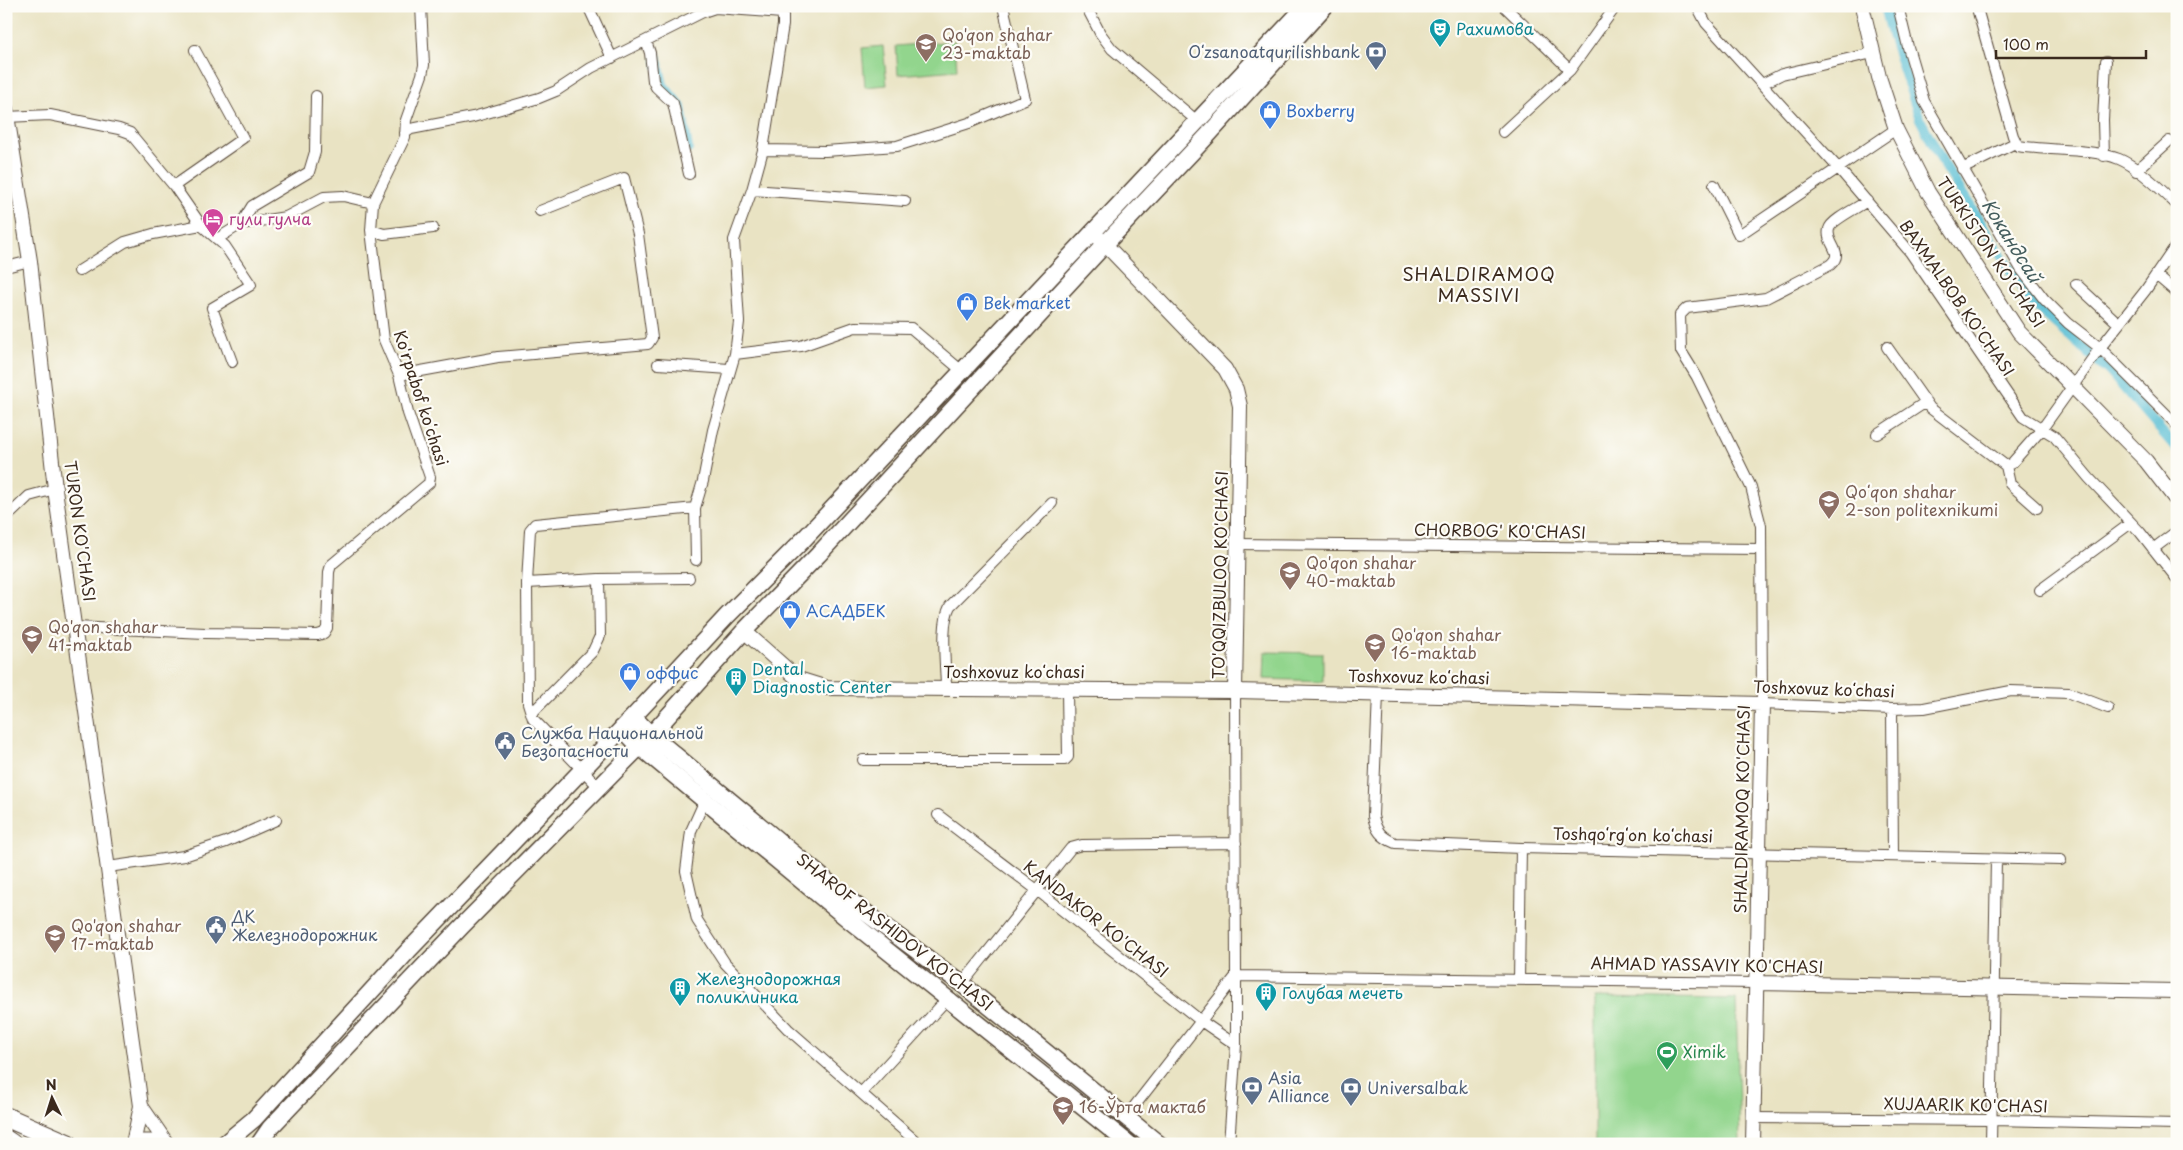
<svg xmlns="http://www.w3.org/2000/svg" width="2183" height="1150" font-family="'Playpen Sans',sans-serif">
<rect width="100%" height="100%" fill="#fdfcf7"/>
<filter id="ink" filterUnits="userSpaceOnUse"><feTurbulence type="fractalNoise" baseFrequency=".02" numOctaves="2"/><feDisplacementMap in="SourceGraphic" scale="10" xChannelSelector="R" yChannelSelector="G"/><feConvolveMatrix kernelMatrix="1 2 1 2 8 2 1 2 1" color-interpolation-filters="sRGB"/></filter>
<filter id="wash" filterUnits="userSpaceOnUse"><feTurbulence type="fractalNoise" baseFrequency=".0096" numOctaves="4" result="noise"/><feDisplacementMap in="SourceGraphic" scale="20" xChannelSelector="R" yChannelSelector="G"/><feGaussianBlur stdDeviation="1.12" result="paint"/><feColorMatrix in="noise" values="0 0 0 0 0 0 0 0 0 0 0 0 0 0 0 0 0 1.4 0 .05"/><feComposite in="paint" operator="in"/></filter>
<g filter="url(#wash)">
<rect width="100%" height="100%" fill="#e9e3c3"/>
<!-- grass -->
<path fill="#92d58d" stroke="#668056" d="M 955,41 L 957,70 L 898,75 L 896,46 Z
M 883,46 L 887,85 L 865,87 L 862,48 Z
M 1264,652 L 1323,653 L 1323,681 L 1263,679 Z
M 1595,997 L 1736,999 L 1740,1144 L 1595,1144 Z"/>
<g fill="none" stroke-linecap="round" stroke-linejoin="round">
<!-- canal -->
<path stroke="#56bdd3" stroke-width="10" d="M 1885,6 L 1892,35 L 1920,119 L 1942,161 L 2030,301 L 2109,371 L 2177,449
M 656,55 L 663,85 L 681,107 L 688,149"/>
</g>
</g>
<g filter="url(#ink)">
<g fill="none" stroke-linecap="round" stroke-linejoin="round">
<!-- street casing -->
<g stroke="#554637" stroke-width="12">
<path id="street" d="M 588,6 L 612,58
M 1086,6 L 1100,33 L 1112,49 L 1197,121
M 1504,6 L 1570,70
M 1697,6 L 1706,23 L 1840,170 L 1910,252 L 2023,417 L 2054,436 L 2089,478 L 2140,532 L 2177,579
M 1898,6 L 1908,47 L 1924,101 L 2021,269 L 2044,299 L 2068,323 L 2100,348 L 2177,425
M 1980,6 L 1978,12 L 2013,136 L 2018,146 C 2048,151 2092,148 2119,159 C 2136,166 2163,191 2177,205
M 646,41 L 650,53 L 653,81 L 656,87 L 673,103 L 689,174
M 1762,84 L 1782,74 L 1873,53
M 6,117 L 50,115 L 119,129 L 130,133 L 174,186 L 201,225 L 225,246 L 251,285 L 212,308 L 232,362
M 1503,132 L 1570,70 L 1616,6
M 405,133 L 411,129 L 473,117 L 539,98 L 556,91 L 591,68 L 703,12 L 715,8 L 782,13
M 763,150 L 825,151 L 897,146 L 969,123 L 1025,99 L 1003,6
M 2104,156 L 2103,120 L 2106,61
M 1962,169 L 2015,143
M 2136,171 L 2169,141
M 1714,185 L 1739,235 L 1896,129
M 174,186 L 243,138 L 195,50
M 752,190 L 905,201
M 1867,201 C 1859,207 1831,220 1829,229 C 1825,244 1846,252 1830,265 L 1766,298 L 1687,308 L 1680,315 L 1681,351 L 1697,377 L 1751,487 L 1761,526 L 1762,704 L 1892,709 L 1924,708 L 2011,691 L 2069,693 L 2108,708
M 241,224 L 252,206 L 309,172 L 315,152 L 316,96
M 371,230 L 384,234 L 433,228
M 217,239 L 241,224 L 286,217 L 324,197 L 343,196 L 373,203
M 6,267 L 30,261
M 79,271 L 125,242 L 153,234 L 201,225
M 2156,275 L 2177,293
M 2076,284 L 2119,324
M 1887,347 L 1930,408 L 2006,466
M 735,354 L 801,346 L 855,327 L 911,328 L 962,371
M 658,364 L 729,369
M 399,375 L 498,357 L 648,344 L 652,338 L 638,234 L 624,178 L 540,211
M 1877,434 L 1926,402
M 2006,466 L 2012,463 L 2042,429 L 2100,348 L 2145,291 L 2177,244
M 2006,466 L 2010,484 L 2037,508
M 695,508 L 696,560
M 6,518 L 29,496 L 55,489
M 1238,544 L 1761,549
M 2153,549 L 2177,531
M 527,583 L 599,579 L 689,578
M 2040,590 L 2131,523
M 75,627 L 205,633 L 318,635 L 324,633 L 327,628 L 329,572 L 331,565 L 429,483 L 430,477 L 408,413 L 399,375 L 384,340 L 371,230 L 373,203 L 405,137 L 406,120 L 422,75 L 424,65 L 421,6
M 946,689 C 946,667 940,625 950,606 L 1052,503
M 1378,694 L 1373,816 C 1376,831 1381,837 1395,843 L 1521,848 L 2061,860
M 1892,709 L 1893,856
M 531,714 L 593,651 L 600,636 L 599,579
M 863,760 L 1065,760 L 1068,757 L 1067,690
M 599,787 L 533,719 L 528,703 L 527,583 L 530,530 L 535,524 L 695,508 L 703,481 L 713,430 L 735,354 L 739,322 L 734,240 L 752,190 L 763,150 L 783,25 L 783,6
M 705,800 L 691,831 L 686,871 L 697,920 L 725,963 L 788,1029 L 919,1144
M 938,815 L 1037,890 L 1201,1021 L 1236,1045
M 108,867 L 184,856 L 226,842 L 276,820
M 1519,980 L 1521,848
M 962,984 L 1071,848 L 1082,845 L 1236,843
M 862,1092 L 948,998
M 1126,1117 L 1236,976 L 1235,691
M 1754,1118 L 1992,1120 L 2177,1124
M 1229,1144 L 1236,1045 L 1236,976 L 1755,983
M 1991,1144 L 1996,859"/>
</g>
<!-- secondary casing -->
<g stroke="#554637" stroke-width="16">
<path id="secondary" d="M 1862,6 L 1879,77 L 1896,129 L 1928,192 L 2019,332 L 2146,461 L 2177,501
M 6,109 L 30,261 L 55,489 L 141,1106 L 133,1144
M 1097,236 L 1225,369 L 1236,389 L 1240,406 L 1235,691
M 744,631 L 798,679 L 827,688 L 1235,691 L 1762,704 L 1753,1144
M 1755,983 L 2177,991
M 141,1106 L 167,1144"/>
</g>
<!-- primary casing -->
<g stroke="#554637" stroke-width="19">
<path id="primary" d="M 633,717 L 651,735 L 858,907 L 962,984 L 1159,1144
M 622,728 L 639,746 L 849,920 L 1129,1144
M 224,1144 L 254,1119 L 408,951 L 633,717 L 727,616 L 802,541 L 1306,6
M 259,1144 L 270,1128 L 462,926 L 651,735 L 744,631 L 818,555 L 1105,244 L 1209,134 L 1325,6"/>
</g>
<!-- highway casing -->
<g stroke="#554637" stroke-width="21">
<path id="highway" d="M 6,1117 L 68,1144
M 6,1140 L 12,1144
M 143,1144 L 155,1144"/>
</g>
<!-- street -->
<use href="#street" stroke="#fff" stroke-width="10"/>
<!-- secondary -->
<use href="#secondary" stroke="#fff" stroke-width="14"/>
<!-- primary -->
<use href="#primary" stroke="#fff" stroke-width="16"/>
<!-- highway -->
<use href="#highway" stroke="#fff" stroke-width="19"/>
</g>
</g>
<!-- icons -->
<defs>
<g id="theatre-pin" transform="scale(1.125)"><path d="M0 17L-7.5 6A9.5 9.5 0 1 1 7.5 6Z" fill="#0f9aa8" stroke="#fdfcf7"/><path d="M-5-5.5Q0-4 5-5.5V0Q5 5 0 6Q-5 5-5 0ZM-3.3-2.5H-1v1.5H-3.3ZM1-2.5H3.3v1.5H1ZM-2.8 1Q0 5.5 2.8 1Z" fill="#fff"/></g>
<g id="school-pin" transform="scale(1.125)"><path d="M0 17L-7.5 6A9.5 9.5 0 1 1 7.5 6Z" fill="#8d6e63" stroke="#fdfcf7"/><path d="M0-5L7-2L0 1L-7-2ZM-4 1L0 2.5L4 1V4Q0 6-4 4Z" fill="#fff"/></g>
<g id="bank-pin" transform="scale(1.125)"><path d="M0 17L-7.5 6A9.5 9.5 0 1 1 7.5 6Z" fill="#5c6f8a" stroke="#fdfcf7"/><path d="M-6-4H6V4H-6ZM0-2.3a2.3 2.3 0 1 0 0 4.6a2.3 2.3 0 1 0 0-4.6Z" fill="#fff"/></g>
<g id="shop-pin" transform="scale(1.125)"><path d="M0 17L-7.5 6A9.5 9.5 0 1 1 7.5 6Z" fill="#3f7fe0" stroke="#fdfcf7"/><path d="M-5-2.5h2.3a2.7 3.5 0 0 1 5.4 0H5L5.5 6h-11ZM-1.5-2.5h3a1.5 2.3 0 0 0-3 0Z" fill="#fff"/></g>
<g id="hotel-pin" transform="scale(1.125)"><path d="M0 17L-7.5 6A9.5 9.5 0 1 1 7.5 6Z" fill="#d1479c" stroke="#fdfcf7"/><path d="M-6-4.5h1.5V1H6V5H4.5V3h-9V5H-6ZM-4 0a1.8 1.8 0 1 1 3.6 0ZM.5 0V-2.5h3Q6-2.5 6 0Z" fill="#fff"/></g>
<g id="university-pin" transform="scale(1.125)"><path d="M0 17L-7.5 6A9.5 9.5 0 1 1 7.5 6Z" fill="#8d6e63" stroke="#fdfcf7"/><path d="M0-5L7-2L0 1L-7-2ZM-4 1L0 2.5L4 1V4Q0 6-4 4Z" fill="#fff"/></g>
<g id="building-pin" transform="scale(1.125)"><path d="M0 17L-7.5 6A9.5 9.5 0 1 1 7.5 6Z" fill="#0f9aa8" stroke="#fdfcf7"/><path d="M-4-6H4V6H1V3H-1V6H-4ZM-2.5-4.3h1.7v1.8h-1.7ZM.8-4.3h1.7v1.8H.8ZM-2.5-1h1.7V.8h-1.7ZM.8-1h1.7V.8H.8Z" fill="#fff"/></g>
<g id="civic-pin" transform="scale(1.125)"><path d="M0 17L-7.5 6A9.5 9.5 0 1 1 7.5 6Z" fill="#5c6f8a" stroke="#fdfcf7"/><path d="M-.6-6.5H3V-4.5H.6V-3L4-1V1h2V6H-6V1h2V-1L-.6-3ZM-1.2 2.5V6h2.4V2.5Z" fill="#fff"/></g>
<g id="stadium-pin" transform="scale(1.125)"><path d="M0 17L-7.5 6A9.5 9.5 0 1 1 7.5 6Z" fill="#2e9e5b" stroke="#fdfcf7"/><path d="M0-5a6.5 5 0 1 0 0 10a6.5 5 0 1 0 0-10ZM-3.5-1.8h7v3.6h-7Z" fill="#fff"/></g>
</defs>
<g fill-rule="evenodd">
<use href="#theatre-pin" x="1440" y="29"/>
<use href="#school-pin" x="926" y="44"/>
<use href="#bank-pin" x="1376" y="52"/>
<use href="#shop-pin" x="1270" y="111"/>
<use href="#hotel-pin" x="213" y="219"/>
<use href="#shop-pin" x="967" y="303"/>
<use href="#university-pin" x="1829" y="501"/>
<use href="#school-pin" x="1290" y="572"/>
<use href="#shop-pin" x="790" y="611"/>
<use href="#school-pin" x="32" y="636"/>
<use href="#school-pin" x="1375" y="644"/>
<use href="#shop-pin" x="630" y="673"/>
<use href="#building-pin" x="736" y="678"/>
<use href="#civic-pin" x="505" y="742"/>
<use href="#civic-pin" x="216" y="926"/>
<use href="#school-pin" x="55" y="935"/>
<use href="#building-pin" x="680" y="988"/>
<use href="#building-pin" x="1266" y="993"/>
<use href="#stadium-pin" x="1667" y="1052"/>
<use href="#bank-pin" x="1252" y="1087"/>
<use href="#bank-pin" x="1351" y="1088"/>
<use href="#school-pin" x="1063" y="1107"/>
</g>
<g text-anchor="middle" stroke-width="4.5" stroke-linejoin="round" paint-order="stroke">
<!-- culture labels -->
<g font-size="16" fill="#0d838f" stroke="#fdfcf7" text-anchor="start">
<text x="1456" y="35">Рахимова</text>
<text x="752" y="675">Dental<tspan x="752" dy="18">Diagnostic Center</tspan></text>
<text x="696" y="985">Железнодорожная<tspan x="696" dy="18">поликлиника</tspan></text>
<text x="1282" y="999">Голубая мечеть</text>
</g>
<!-- education labels -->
<g font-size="16" fill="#785e54" stroke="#fdfcf7" text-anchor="start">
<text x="942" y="41">Qo'qon shahar<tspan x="942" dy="18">23-maktab</tspan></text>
<text x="1845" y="498">Qoʻqon shahar<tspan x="1845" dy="18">2-son politexnikumi</tspan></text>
<text x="1306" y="569">Qo'qon shahar<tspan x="1306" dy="18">40-maktab</tspan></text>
<text x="48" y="633">Qo'qon shahar<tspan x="48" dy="18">41-maktab</tspan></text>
<text x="1391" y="641">Qo'qon shahar<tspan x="1391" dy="18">16-maktab</tspan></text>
<text x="71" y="932">Qo'qon shahar<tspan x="71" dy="18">17-maktab</tspan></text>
<text x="1079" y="1113">16-Ўрта мактаб</text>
</g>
<!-- service labels -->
<g font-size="16" fill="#4e5e75" stroke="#fdfcf7" text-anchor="start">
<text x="1360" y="58" text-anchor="end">Oʻzsanoatqurilishbank</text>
<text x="521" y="739">Служба Национальной<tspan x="521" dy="18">Безопасности</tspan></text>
<text x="232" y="923">ДК<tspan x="232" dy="18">Железнодорожник</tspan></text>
<text x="1268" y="1084">Asia<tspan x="1268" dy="18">Alliance</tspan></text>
<text x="1367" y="1094">Universalbak</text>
</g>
<!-- shop labels -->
<g font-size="16" fill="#366cbe" stroke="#fdfcf7" text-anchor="start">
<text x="1286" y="117">Boxberry</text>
<text x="983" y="309">Bek market</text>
<text x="806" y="617">АСАДБЕК</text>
<text x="646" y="679">оффис</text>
</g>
<!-- hotel labels -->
<g font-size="16" fill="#b23c85" stroke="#fdfcf7" text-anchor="start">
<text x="229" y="225">гули гулча</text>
</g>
<!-- street labels -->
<g font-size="16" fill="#3b2a1e" stroke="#fdfcf7">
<text transform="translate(1991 252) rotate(56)" y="6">TURKISTON KO'CHASI</text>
<text transform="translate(1957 298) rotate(55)" y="6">BAXMALBOB KO'CHASI</text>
<text transform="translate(421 398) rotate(72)" y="6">Ko'rpabof koʻchasi</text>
<text transform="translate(80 531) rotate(82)" y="6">TURON KO'CHASI</text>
<text transform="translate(1500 531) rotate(1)" y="6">CHORBOG' KO'CHASI</text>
<text transform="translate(1220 575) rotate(-89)" y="6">TO'QQIZBULOQ KO'CHASI</text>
<text x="1014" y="678">Toshxovuz koʻchasi</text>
<text transform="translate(1419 677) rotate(1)" y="6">Toshxovuz koʻchasi</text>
<text transform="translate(1824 689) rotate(2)" y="6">Toshxovuz koʻchasi</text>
<text transform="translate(1742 809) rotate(-89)" y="6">SHALDIRAMOQ KO'CHASI</text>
<text transform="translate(1633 835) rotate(1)" y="6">Toshqoʻrgʻon koʻchasi</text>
<text transform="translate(1096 919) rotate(38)" y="6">KANDAKOR KO'CHASI</text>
<text transform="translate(895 932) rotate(38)" y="6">SHAROF RASHIDOV KO'CHASI</text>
<text transform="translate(1707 965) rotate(1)" y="6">AHMAD YASSAVIY KO'CHASI</text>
<text transform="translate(1966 1105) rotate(1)" y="6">XUJAARIK KO'CHASI</text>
</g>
<!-- leisure labels -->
<g font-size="16" fill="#27864d" stroke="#fdfcf7" text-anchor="start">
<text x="1683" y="1058">Ximik</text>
</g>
<!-- water labels -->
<g font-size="18" font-style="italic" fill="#445d5d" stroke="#fdfcf7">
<text transform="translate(2011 241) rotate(58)" y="6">Кокандсай</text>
</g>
<!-- neighbourhood labels -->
<g font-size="18" letter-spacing="1" fill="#3b2a1e" stroke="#fdfcf7">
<text x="1479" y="281">SHALDIRAMOQ<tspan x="1479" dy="21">MASSIVI</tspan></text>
</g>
</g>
<!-- margin -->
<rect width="2183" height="1150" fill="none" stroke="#fdfcf7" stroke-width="25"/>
<!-- north arrow -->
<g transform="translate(52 1098) rotate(356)" stroke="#fdfcf7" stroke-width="4" paint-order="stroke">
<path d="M0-4L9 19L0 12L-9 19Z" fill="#3b2a1e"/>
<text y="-8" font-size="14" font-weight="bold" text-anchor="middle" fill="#3b2a1e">N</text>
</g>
<!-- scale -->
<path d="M1996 50v8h150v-8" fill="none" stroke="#3b2a1e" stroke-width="2.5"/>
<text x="2003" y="50" font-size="15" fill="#3b2a1e" stroke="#fdfcf7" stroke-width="4" paint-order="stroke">100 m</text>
</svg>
